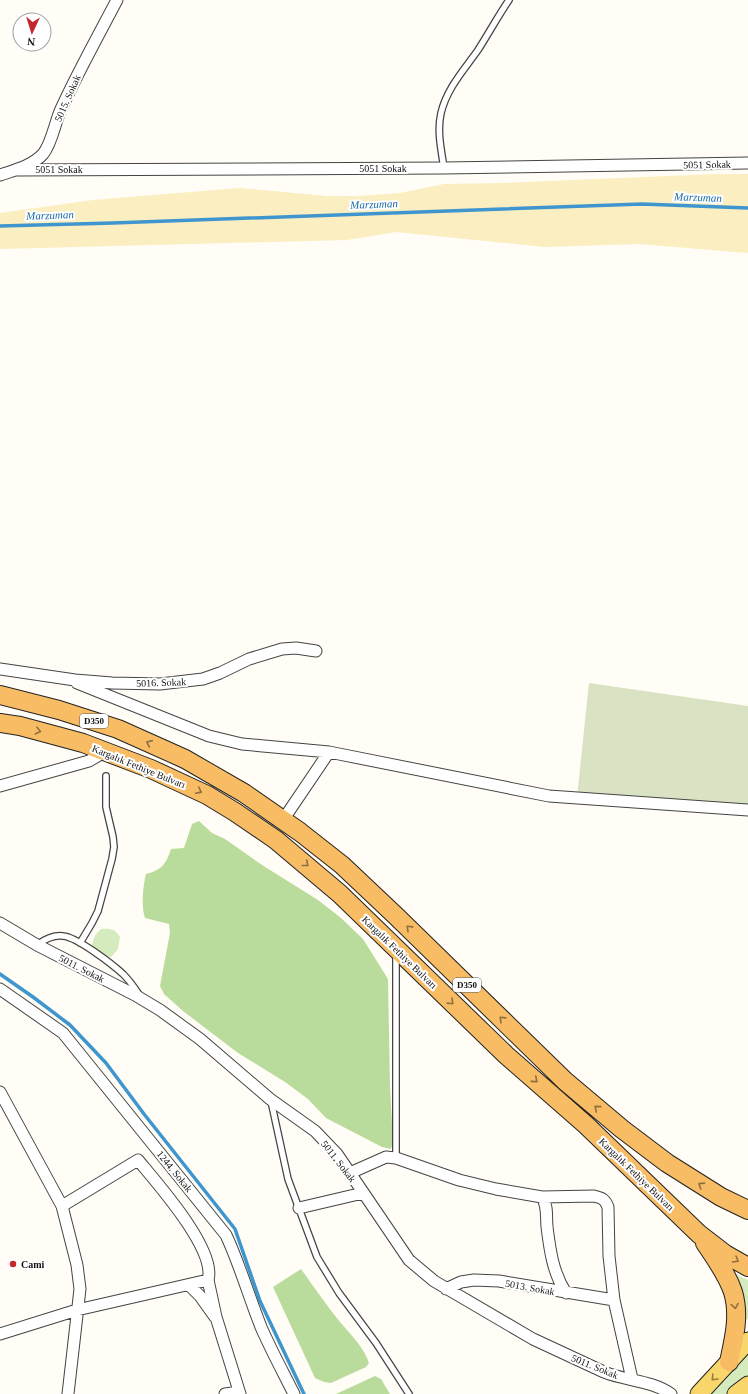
<svg xmlns="http://www.w3.org/2000/svg" width="748" height="1394" font-family="'Times New Roman',serif">
<rect width="100%" height="100%" fill="#fffdf5"/>
<!-- green -->
<path fill="#d5ebbd" d="M 101,929 C 111,928 115,929 120,937 L 118,949 L 111,957 C 102,955 97,953 92,946 C 93,939 95,934 101,929 Z
M 732,1272 L 748,1280 L 748,1318 L 743,1324 Z
M 748,1351 L 748,1382 L 731,1394 L 707,1394 Z"/>
<!-- forest -->
<path fill="#b9dc9c" d="M 199,821 L 212,833 L 225,839 L 262,865 L 318,900 L 341,918 L 363,939 L 388,979 L 390,1086 L 393,1143 L 391,1149 L 382,1147 L 326,1118 L 308,1099 L 285,1082 L 238,1053 L 183,1011 L 164,994 L 160,986 L 170,933 L 169,924 L 145,918 C 141,908 143,885 146,874 C 162,870 166,864 171,849 L 184,848 L 192,824 Z
M 301,1269 C 314,1287 326,1305 340,1322 C 351,1335 364,1347 369,1363 L 366,1367 L 331,1383 L 324,1382 L 315,1378 L 273,1287 Z
M 375,1376 L 381,1379 L 390,1394 L 336,1394 Z"/>
<!-- sand -->
<path fill="#fbeec1" d="M 715,174 L 748,174 L 748,253 L 639,244 L 545,247 L 396,232 L 347,240 L 0,249 L 0,213 L 93,200 L 240,188 L 327,196 L 358,196 L 400,193 L 444,184 L 505,183 Z"/>
<!-- cemetery -->
<path fill="#d9e3c4" d="M 589,683 L 748,706 L 748,807 L 577,797 Z"/>
<g fill="none" stroke-linecap="round" stroke-linejoin="round">
<!-- stream -->
<path stroke="#3f96cf" stroke-width="3.5" d="M 0,226 L 113,223 L 642,204 L 748,208
M 0,974 L 33,997 L 70,1025 L 106,1063 L 144,1114 L 235,1229 L 260,1301 L 304,1394"/>
<!-- service casing -->
<g stroke="#444" stroke-width="8">
<path id="service" d="M 444,168 C 441,149 437,131 441,113 C 447,88 464,70 478,50 C 489,33 498,16 509,0
M 80,943 L 92,923 L 98,911 L 112,859 L 114,847 L 113,837 L 106,807 L 106,776
M 37,945 C 45,939 53,935 63,936 C 77,937 112,964 123,974 C 129,980 134,987 138,993
M 271,1101 L 288,1179 L 317,1257 L 339,1293 L 376,1343 L 409,1394
M 396,1158 L 396,955"/>
</g>
<!-- minor casing -->
<g stroke="#444" stroke-width="13">
<path id="minor" d="M 17,170 L 444,168 L 748,163
M 0,175 C 15,170 32,166 43,154 C 52,143 55,122 61,109 C 78,72 98,36 117,0
M 0,669 L 75,680 L 112,683 L 160,684 L 203,679 L 220,673 L 249,659 L 282,649 L 296,648 L 316,651
M 77,683 L 209,736 L 242,744 L 329,752
M 0,786 L 89,761 L 106,751
M 283,820 L 329,752 L 549,796 L 748,810
M 0,923 L 37,945 L 135,995 L 160,1010 L 200,1039 L 270,1099 L 315,1131 L 337,1154 L 350,1173 L 409,1260 L 434,1281 L 533,1339 L 604,1372 C 626,1381 651,1380 671,1394
M 0,989 L 63,1033 L 226,1235 C 240,1265 249,1297 261,1327 C 271,1350 283,1372 294,1394
M 0,1092 L 62,1206 L 77,1265 L 80,1289 L 68,1394
M 350,1173 L 386,1157 L 396,1158 L 459,1180 L 496,1189 L 542,1197 L 594,1196 C 602,1198 605,1199 608,1207 L 609,1256 L 614,1300 L 632,1379
M 542,1197 C 548,1206 546,1216 547,1227 C 550,1251 553,1273 566,1293
M 299,1208 L 363,1193
M 208,1280 L 216,1317 L 240,1394
M 189,1285 L 200,1296 L 215,1317
M 446,1289 L 461,1282 L 474,1280 L 499,1281 L 614,1300
M 0,1334 L 77,1310 L 208,1280 C 217,1250 157,1183 138,1160 L 62,1206
M 225,1394 L 239,1392"/>
</g>
<!-- primary casing -->
<g stroke="#222" stroke-width="19">
<path id="primary" d="M 699,1394 L 748,1341
M 736,1394 L 748,1385"/>
</g>
<!-- trunk casing -->
<g stroke="#222" stroke-width="20">
<path id="trunk" d="M 0,695 L 59,710 L 118,729 L 185,759 L 244,793 L 300,832 L 342,865 L 396,916 L 565,1081 L 622,1129 L 667,1163 L 721,1197 L 748,1210
M 0,723 L 20,726 L 83,743 L 151,769 L 207,795 L 235,812 L 276,840 L 340,894 L 506,1055 L 586,1125 L 699,1234 L 725,1254 L 748,1267
M 705,1243 C 715,1258 727,1274 733,1292 C 740,1315 734,1339 729,1362"/>
</g>
<!-- service -->
<use href="#service" stroke="#fff" stroke-width="5.5"/>
<!-- minor -->
<use href="#minor" stroke="#fff" stroke-width="11"/>
<!-- primary -->
<use href="#primary" stroke="#f9d66b" stroke-width="17"/>
<!-- trunk -->
<use href="#trunk" stroke="#f7bc64" stroke-width="18"/>
</g>
<!-- one-way arrows -->
<defs><path id="oneway-chevron" d="M-2-3.5L2.5 0L-2 3.5" fill="none" stroke-width="1.6" stroke-linecap="round" stroke-linejoin="round"/></defs>
<g stroke="#906f3f">
<use href="#oneway-chevron" transform="translate(38 731) rotate(14)"/>
<use href="#oneway-chevron" transform="translate(149 743) rotate(-156)"/>
<use href="#oneway-chevron" transform="translate(199 791) rotate(26)"/>
<use href="#oneway-chevron" transform="translate(306 864) rotate(39)"/>
<use href="#oneway-chevron" transform="translate(409 928) rotate(-136)"/>
<use href="#oneway-chevron" transform="translate(451 1002) rotate(44)"/>
<use href="#oneway-chevron" transform="translate(502 1019) rotate(-136)"/>
<use href="#oneway-chevron" transform="translate(535 1080) rotate(41)"/>
<use href="#oneway-chevron" transform="translate(597 1108) rotate(-140)"/>
<use href="#oneway-chevron" transform="translate(701 1185) rotate(-147)"/>
<use href="#oneway-chevron" transform="translate(736 1260) rotate(30)"/>
<use href="#oneway-chevron" transform="translate(735 1306) rotate(81)"/>
</g>
<use stroke="#917d42" href="#oneway-chevron" transform="translate(714 1378) rotate(134)"/>
<!-- markers -->
<circle fill="#c4262e" stroke="#fff" stroke-width="1.5" cx="13" cy="1264" r="4"/>
<g text-anchor="middle" stroke-width="4" stroke-linejoin="round" paint-order="stroke">
<!-- shield labels -->
<g fill="#fff" stroke="#585858" stroke-width="1">
<rect x="80" y="714" width="28" height="14" rx="3"/>
<rect x="453" y="978" width="28" height="14" rx="3"/>
</g>
<g font-size="9" font-weight="bold" fill="#111">
<text x="94" y="724">D350</text>
<text x="467" y="988">D350</text>
</g>
<!-- street labels -->
<g font-size="10" fill="#111" stroke="#fff">
<text transform="translate(67 98) rotate(-66)" y="4">5015. Sokak</text>
<text transform="translate(707 164) rotate(-1)" y="4">5051 Sokak</text>
<text x="383" y="172">5051 Sokak</text>
<text x="59" y="173">5051 Sokak</text>
<text transform="translate(161 682) rotate(-2)" y="4">5016. Sokak</text>
<text transform="translate(139 766) rotate(22)" y="4">Kargalık Fethiye Bulvarı</text>
<text transform="translate(400 952) rotate(44)" y="4">Kargalık Fethiye Bulvarı</text>
<text transform="translate(82 968) rotate(27)" y="4">5011. Sokak</text>
<text transform="translate(339 1161) rotate(52)" y="4">5011. Sokak</text>
<text transform="translate(175 1171) rotate(51)" y="4">1244. Sokak</text>
<text transform="translate(637 1174) rotate(44)" y="4">Kargalık Fethiye Bulvarı</text>
<text transform="translate(530 1287) rotate(10)" y="4">5013. Sokak</text>
<text transform="translate(595 1366) rotate(22)" y="4">5011. Sokak</text>
</g>
<!-- poi labels -->
<g font-size="10" font-weight="bold" fill="#111" stroke="#fff" text-anchor="start">
<text x="21" y="1268">Cami</text>
</g>
<!-- water labels -->
<g font-size="11" font-style="italic" fill="#1768a6" stroke="#fff">
<text transform="translate(698 197) rotate(2)" y="4">Marzuman</text>
<text transform="translate(374 204) rotate(-2)" y="4">Marzuman</text>
<text transform="translate(50 215) rotate(-2)" y="4">Marzuman</text>
</g>
</g>
<!-- north arrow -->
<g transform="translate(32 32) rotate(184)"><circle r="19" fill="#ffffff" stroke="#a0a0a0"/>
<path d="M0-3L7 15L0 10L-7 15Z" fill="#c4262e"/>
<text y="-6" font-size="11" font-weight="bold" text-anchor="middle" fill="#111111">N</text>
</g>
</svg>
